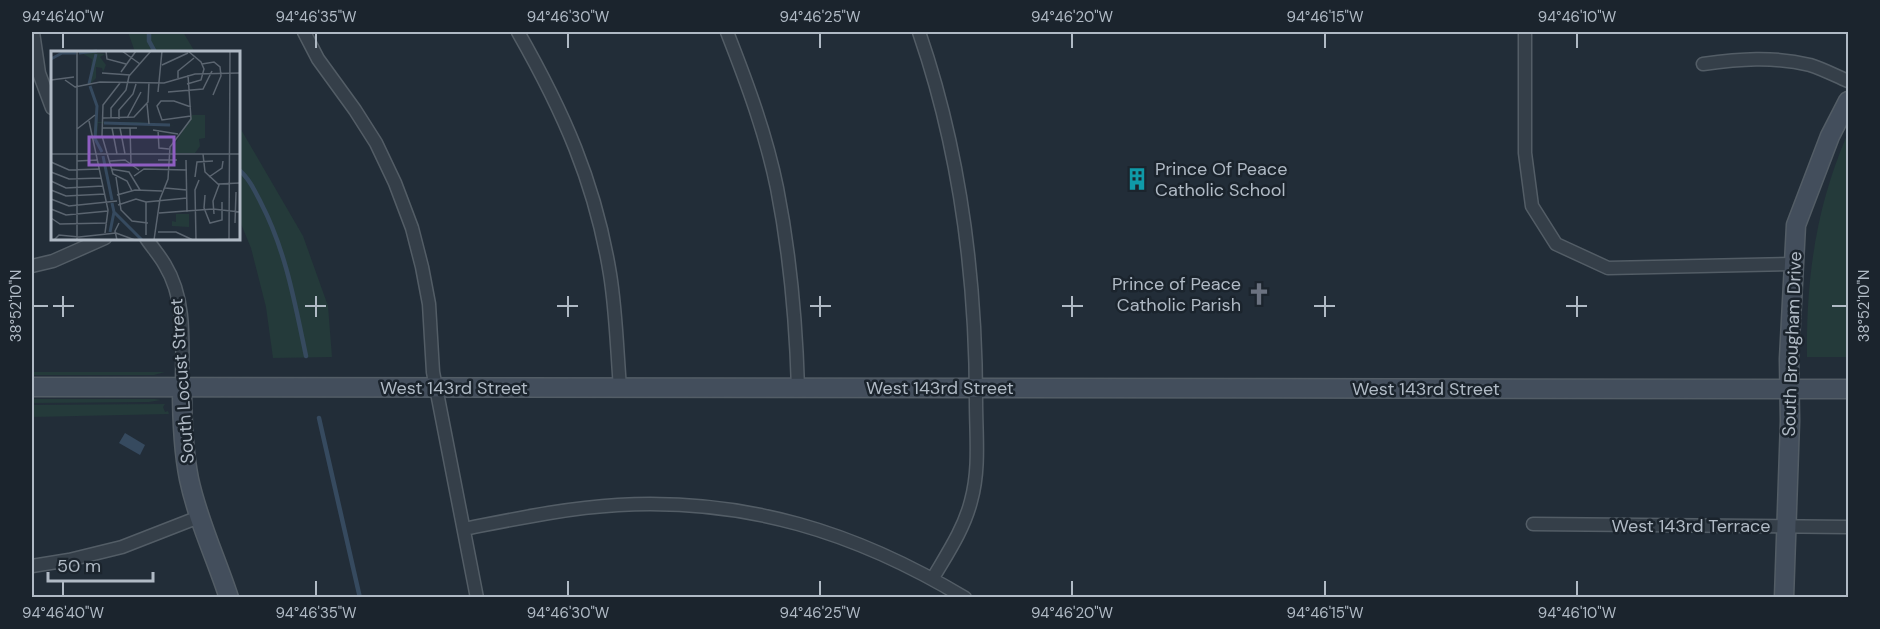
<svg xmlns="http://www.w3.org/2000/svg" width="1880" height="629" font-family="'DM Sans',sans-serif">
<rect width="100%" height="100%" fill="#222d38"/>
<!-- green -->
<path fill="#243a3a" d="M 128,32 L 183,32 L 195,52 L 135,52 Z
M 239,126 L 303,236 L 328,306 L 332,357 L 273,358 L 266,307 L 251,248 L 239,219 Z
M 1848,133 L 1848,357 L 1807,357 C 1806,278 1816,206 1848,133 Z
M 32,372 L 165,372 L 154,375 L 32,375 Z
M 32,399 L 155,399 L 161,400 L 149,402 L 32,403 Z
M 165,404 L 163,407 L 165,412 L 168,411 L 169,414 L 32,417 L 32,405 Z"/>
<!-- water -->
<path fill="#364a5f" d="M 125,433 L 145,445 L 140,455 L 119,443 Z"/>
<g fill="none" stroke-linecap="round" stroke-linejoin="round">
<!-- stream -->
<path stroke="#364a5f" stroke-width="4.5" d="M 149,32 L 149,41 L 155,52
M 238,169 C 249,178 255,191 261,203 C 286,251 295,304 306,356
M 319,418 L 360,598"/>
<!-- street casing -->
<g stroke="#535d66" stroke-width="15">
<path id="street" d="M 33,32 L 39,73 L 52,108
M 304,32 L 318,59 L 355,110 L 376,143 L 395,183 L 412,228 L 422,267 L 429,304 L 433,372 L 477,598
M 518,32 C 563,111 595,182 610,274 C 616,311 617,350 620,388
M 727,32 C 747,83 766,134 777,188 C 790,254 796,320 798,388
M 919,32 C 960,151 976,276 976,402 C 976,435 980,469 971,501 C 964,529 947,554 933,578
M 1525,32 L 1525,153 L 1532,206 L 1556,244 L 1608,268 L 1794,264
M 1703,64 C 1739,59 1773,56 1810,65 C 1823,69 1836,76 1848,81
M 146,238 C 152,247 160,256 165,265 C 187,301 182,346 182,387
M 32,266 L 53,261 L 105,238
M 1533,524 L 1848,527
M 464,529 C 515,519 566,508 618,505 C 746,498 856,532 965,598
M 32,566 L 69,560 L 122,547 L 199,517"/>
</g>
<!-- secondary casing -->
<g stroke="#535d66" stroke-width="21">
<path id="secondary" d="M 32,387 L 1848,389
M 182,387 C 182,418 183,449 189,479 C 198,521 216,558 229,598
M 1784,598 L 1790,421 L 1789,359 L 1796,225 L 1830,136 L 1848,101"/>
</g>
<!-- street -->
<use href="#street" stroke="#353f49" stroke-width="12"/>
<!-- secondary -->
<use href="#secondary" stroke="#434e5c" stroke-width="18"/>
</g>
<!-- ticks -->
<path fill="none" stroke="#b0bac5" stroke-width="2" d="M 63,33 L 63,48M 316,33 L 316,48M 568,33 L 568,48M 820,33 L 820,48M 1072,33 L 1072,48M 1325,33 L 1325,48M 1577,33 L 1577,48M 63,296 L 63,317M 316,296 L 316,317M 568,296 L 568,317M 820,296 L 820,317M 1072,296 L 1072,317M 1325,296 L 1325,317M 1577,296 L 1577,317M 33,306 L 48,306M 53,306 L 74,306M 305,306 L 326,306M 557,306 L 578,306M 810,306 L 831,306M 1062,306 L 1083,306M 1314,306 L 1335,306M 1566,306 L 1587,306M 1832,306 L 1847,306M 63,581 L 63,596M 316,581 L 316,596M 568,581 L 568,596M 820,581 L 820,596M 1072,581 L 1072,596M 1325,581 L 1325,596M 1577,581 L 1577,596"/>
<!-- icons -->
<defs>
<g id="building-bare" transform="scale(1.8)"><path d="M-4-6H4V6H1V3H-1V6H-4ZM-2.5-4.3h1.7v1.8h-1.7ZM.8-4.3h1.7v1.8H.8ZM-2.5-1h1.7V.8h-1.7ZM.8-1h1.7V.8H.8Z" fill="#0f9aa8" stroke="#1b242d" stroke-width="2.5" paint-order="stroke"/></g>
<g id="church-bare" transform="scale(1.8)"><path d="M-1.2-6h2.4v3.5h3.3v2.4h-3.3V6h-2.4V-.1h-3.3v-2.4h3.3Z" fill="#6b7280" stroke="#1b242d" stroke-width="2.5" paint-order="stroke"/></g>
</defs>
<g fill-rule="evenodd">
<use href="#building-bare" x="1137" y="179"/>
<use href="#church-bare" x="1259" y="294"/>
</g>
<g text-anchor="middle" stroke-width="5" stroke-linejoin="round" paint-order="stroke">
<!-- poi labels -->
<g font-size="18" fill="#b0bac5" stroke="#1b242d" text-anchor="start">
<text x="1155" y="175">Prince Of Peace<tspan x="1155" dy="21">Catholic School</tspan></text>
<text x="1241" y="290" text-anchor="end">Prince of Peace<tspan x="1241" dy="21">Catholic Parish</tspan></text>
</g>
<!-- street labels -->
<g font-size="18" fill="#b0bac5" stroke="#1b242d">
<text transform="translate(1792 344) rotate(-88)" y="6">South Brougham Drive</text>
<text transform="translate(182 381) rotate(-94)" y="6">South Locust Street</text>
<text x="454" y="394">West 143rd Street</text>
<text x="940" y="394">West 143rd Street</text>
<text x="1426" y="395">West 143rd Street</text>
<text x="1691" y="532">West 143rd Terrace</text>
</g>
</g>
<!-- overview -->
<g transform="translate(51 51)">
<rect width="189" height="189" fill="#222d38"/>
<path d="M 27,0 L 54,3 L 49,6 L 55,14 L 52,21 L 51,17 L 45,16 L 45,27 L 38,34 L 41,8 ZM 40,34 L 47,57 L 47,71 L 86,71 L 125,75 L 47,72 L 46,87 L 52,100 L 50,102 L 43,86 L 45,55 ZM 141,64 L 154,64 L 154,87 L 148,88 L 149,95 L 144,102 L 119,102 ZM 125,163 L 138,163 L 138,176 L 121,175 L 121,170 L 125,171 Z" fill="#243a3a"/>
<path fill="none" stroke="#364a5f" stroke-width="3" d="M 28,2 L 46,0M 0,8 L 11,2 L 25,2M 38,33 L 45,3M 39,35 L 46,55 L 44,88 L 51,101M 53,72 L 119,74M 52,105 L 61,149M 61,152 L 63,161 L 91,189M 59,181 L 63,161"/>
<path fill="none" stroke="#5b6570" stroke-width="1.5" d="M 55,0 L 56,8 L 75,13M 71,0 L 89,13M 151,13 L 163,11 L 169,16 L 170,25 L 162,44M 111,14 L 137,2M 70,21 L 85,0M 51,22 L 79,24M 127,27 L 127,20 L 143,7M 0,29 L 23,26M 14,29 L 24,36 L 49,31 L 113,32 L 144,23 L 189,22M 69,32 L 52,54 L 51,85 L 62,123 L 76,130 L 81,140M 136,33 L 150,29 L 153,18 L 150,11 L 137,0M 107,41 L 111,0M 117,41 L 152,38 L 161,20M 96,53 L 98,73M 140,65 L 111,69 L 106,55 L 110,50 L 123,50 L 140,56M 52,67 L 83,66 L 97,51 L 98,31M 60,67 L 60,57 L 75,39 L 78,25 L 100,0M 76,67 L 90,41M 68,68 L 68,59 L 82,43 L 85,33M 38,70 L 57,159 L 54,182M 52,77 L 86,77M 61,77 L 66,103M 69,77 L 74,103M 79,77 L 80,112M 26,78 L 44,64M 102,79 L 127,83M 107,79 L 108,97 L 118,98M 0,103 L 189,103M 152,103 L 154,121 L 168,134 L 162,150 L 163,163M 107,109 L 126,109M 135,109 L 136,161M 26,110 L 47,109M 59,110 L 74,109 L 88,119M 0,111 L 18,119 L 49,118M 60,118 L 78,121 L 89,139M 0,121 L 18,128 L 50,127M 83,125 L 93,118 L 136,119M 65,126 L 70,159 L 81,170 L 97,172M 144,126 L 146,111 L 162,110M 158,126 L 171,117 L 172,110M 0,130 L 15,137 L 52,135M 167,133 L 189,132M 114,137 L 136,139M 0,139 L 15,145 L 54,143M 66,144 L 84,139 L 111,140M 154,144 L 153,157 L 159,172 L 171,169 L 171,151M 0,148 L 18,155 L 66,150M 95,151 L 136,147M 67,154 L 85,148 L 95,151M 0,158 L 15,164 L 57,160M 108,162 L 162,158 L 189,161M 0,167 L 9,173 L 56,172M 184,172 L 185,141M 107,181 L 125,181 L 142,189M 95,184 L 95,151M 3,189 L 8,184 L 28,186 L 65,182 L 84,189M 26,189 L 26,0M 66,189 L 64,180 L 68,172M 103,189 L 109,148 L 117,128 L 119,96 L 140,68 L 137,24M 145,189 L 144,139 L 148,129M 154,189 L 189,188M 178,189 L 179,0"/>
<path fill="#8e5ec1" fill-opacity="0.15" stroke="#8e5ec1" stroke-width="3" d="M 38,86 L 123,86 L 123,114 L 38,114 Z"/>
<rect width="189" height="189" fill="none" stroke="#b0bac5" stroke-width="3"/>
</g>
<!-- border -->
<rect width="1880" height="629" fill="none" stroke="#1b242d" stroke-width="66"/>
<!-- scale -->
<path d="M48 572v9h105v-9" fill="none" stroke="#b0bac5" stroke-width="3"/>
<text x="57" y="572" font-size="18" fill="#b0bac5" stroke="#1b242d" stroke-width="4.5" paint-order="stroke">50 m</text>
<rect x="33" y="33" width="1814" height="563" fill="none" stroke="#b0bac5" stroke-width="2"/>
<g font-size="15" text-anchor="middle" fill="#b0bac5">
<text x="63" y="22">94°46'40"W</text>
<text x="316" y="22">94°46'35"W</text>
<text x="568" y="22">94°46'30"W</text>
<text x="820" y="22">94°46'25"W</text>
<text x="1072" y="22">94°46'20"W</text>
<text x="1325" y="22">94°46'15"W</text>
<text x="1577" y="22">94°46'10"W</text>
<text transform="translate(16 306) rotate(-90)" y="5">38°52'10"N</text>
<text transform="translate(1864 306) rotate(-90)" y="5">38°52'10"N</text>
<text x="63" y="618">94°46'40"W</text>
<text x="316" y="618">94°46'35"W</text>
<text x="568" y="618">94°46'30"W</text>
<text x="820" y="618">94°46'25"W</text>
<text x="1072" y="618">94°46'20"W</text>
<text x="1325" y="618">94°46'15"W</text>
<text x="1577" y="618">94°46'10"W</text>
</g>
</svg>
